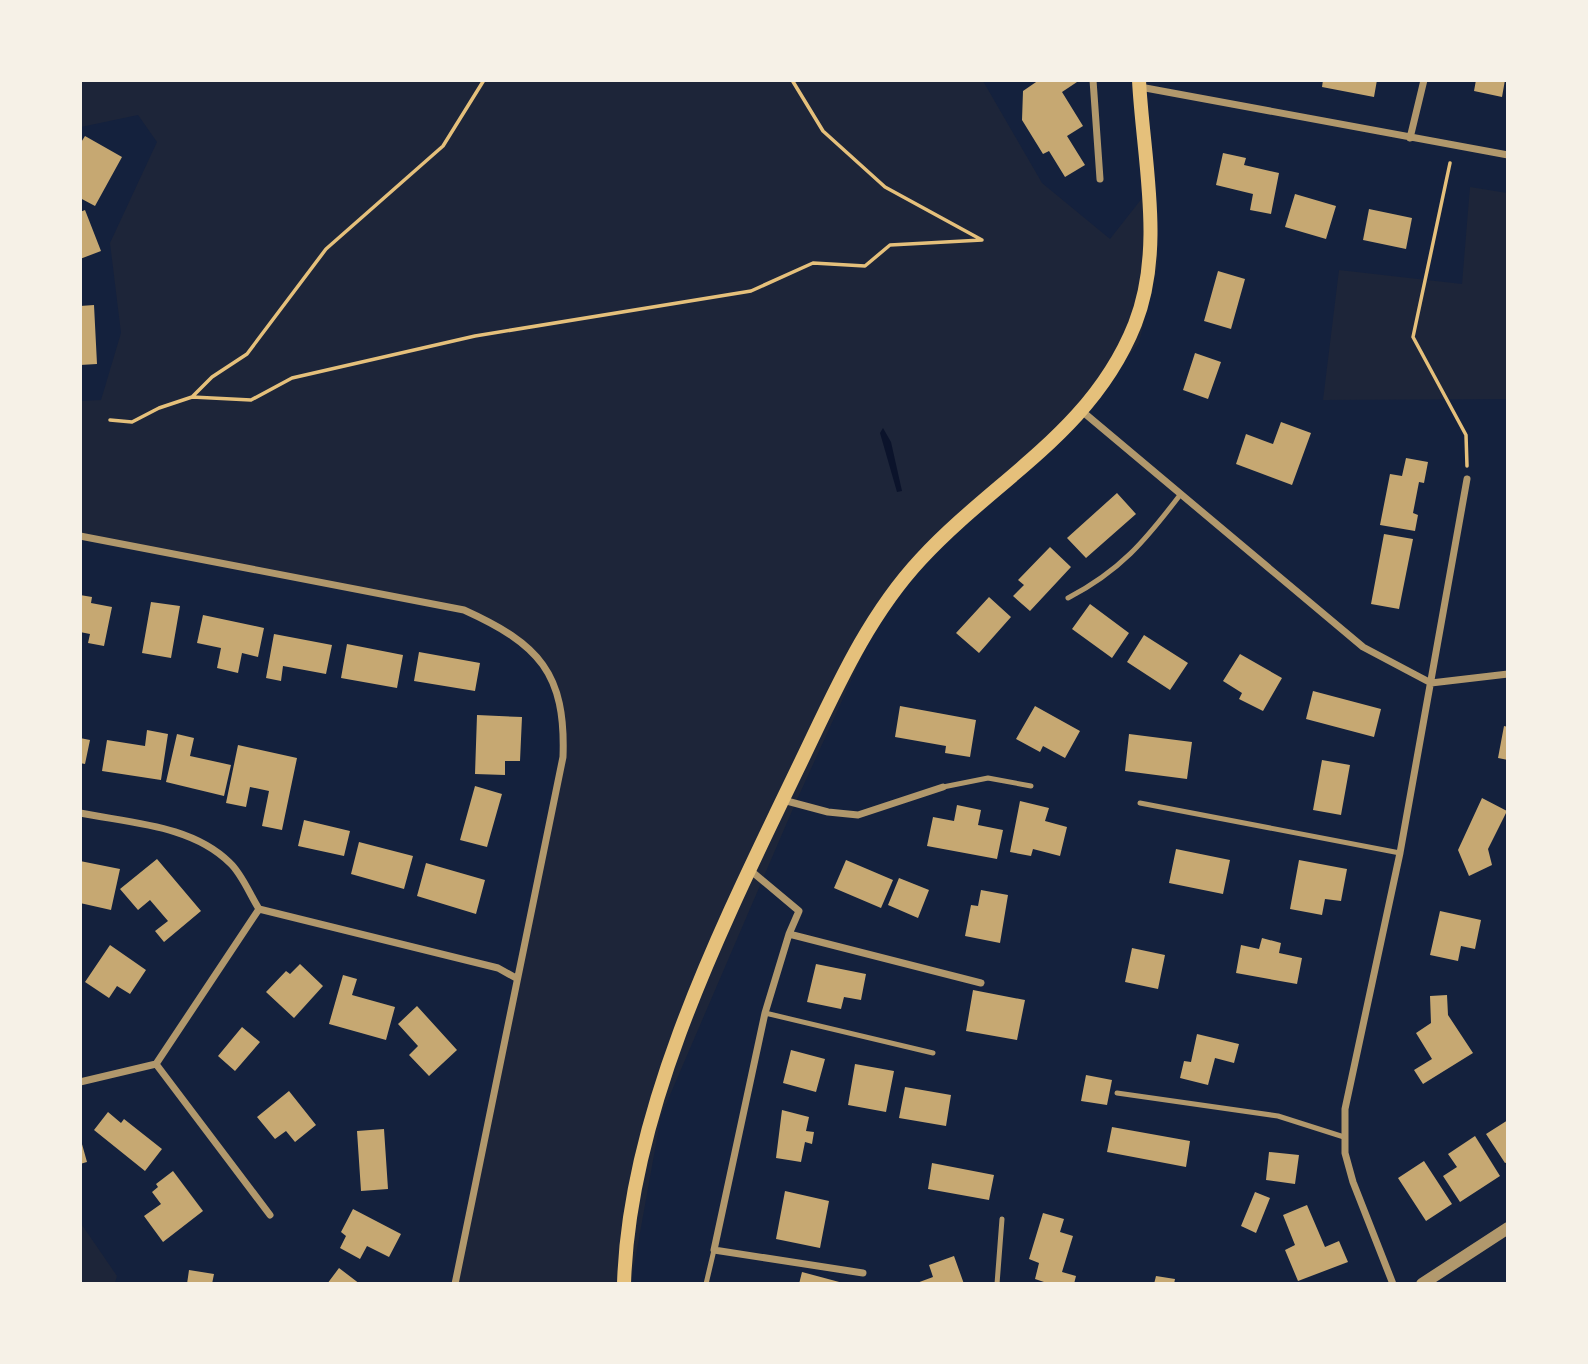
<svg xmlns="http://www.w3.org/2000/svg" width="1588" height="1364" font-family="'Space Grotesk',sans-serif">
<rect width="100%" height="100%" fill="#14213d"/>
<!-- green -->
<path fill="#1d2539" d="M 81,81 L 983,81 L 1042,183 L 1110,239 L 1154,183 L 1158,264 L 1139,343 L 1083,412 L 921,559 L 870,639 L 795,804 L 661,1116 L 631,1283 L 455,1283 L 563,757 L 557,689 L 526,645 L 464,610 L 81,536 L 80,401 L 101,400 L 121,333 L 110,243 L 157,142 L 138,115 L 81,127 Z
M 1470,187 L 1507,193 L 1507,399 L 1323,400 L 1339,270 L 1462,284 Z
M 80,1222 L 117,1276 L 115,1283 L 81,1283 Z"/>
<!-- water -->
<path fill="#0b132b" d="M 883,428 L 891,442 L 902,491 L 897,492 L 880,433 Z"/>
<!-- building -->
<path fill="#c6a872" d="M 1039,80 L 1080,80 L 1062,92 L 1083,126 L 1067,136 L 1085,165 L 1065,177 L 1049,151 L 1043,154 L 1022,120 L 1023,91 Z
M 1323,80 L 1377,80 L 1374,97 L 1322,87 Z
M 1476,80 L 1505,80 L 1502,97 L 1474,91 Z
M 85,136 L 122,157 L 95,206 L 80,198 L 80,144 Z
M 1223,153 L 1246,158 L 1244,165 L 1279,173 L 1271,214 L 1250,210 L 1253,194 L 1216,185 Z
M 1295,194 L 1336,206 L 1326,239 L 1285,227 Z
M 1369,209 L 1412,218 L 1406,249 L 1363,240 Z
M 85,210 L 101,251 L 80,259 L 80,212 Z
M 1218,271 L 1245,279 L 1231,329 L 1204,321 Z
M 94,305 L 97,364 L 80,365 L 80,306 Z
M 1195,353 L 1221,362 L 1208,399 L 1183,390 Z
M 1281,422 L 1311,433 L 1292,485 L 1236,464 L 1246,434 L 1273,444 Z
M 1406,458 L 1428,462 L 1424,483 L 1419,482 L 1413,513 L 1418,515 L 1415,531 L 1380,525 L 1390,474 L 1402,476 Z
M 1117,493 L 1136,514 L 1086,558 L 1067,538 Z
M 1384,534 L 1413,539 L 1399,609 L 1371,604 Z
M 1050,547 L 1071,567 L 1030,611 L 1013,596 L 1024,585 L 1018,580 Z
M 80,595 L 92,597 L 91,603 L 112,607 L 104,646 L 88,643 L 90,634 L 80,632 Z
M 989,597 L 1011,617 L 979,653 L 956,633 Z
M 151,602 L 180,606 L 171,658 L 142,653 Z
M 1090,604 L 1129,633 L 1112,658 L 1072,629 Z
M 203,615 L 264,628 L 258,657 L 242,653 L 238,673 L 217,668 L 221,648 L 197,643 Z
M 274,634 L 332,645 L 326,674 L 283,666 L 281,681 L 266,678 Z
M 1144,635 L 1188,663 L 1170,690 L 1127,662 Z
M 347,644 L 403,655 L 397,688 L 341,678 Z
M 419,652 L 480,663 L 475,691 L 414,681 Z
M 1240,654 L 1282,678 L 1263,711 L 1239,699 L 1242,693 L 1223,681 Z
M 1313,691 L 1381,709 L 1374,737 L 1306,719 Z
M 900,706 L 976,720 L 970,757 L 945,753 L 946,746 L 895,737 Z
M 1035,706 L 1080,731 L 1065,758 L 1043,746 L 1040,752 L 1016,739 Z
M 477,715 L 522,717 L 520,761 L 505,761 L 505,775 L 475,774 Z
M 1504,726 L 1508,727 L 1508,760 L 1498,758 Z
M 147,730 L 168,734 L 161,780 L 102,771 L 107,740 L 145,746 Z
M 177,734 L 194,738 L 190,756 L 231,765 L 224,796 L 166,782 Z
M 1129,734 L 1192,742 L 1187,779 L 1125,771 Z
M 80,738 L 90,740 L 85,764 L 80,763 Z
M 238,745 L 297,758 L 282,830 L 262,826 L 269,791 L 250,787 L 246,807 L 226,803 Z
M 1322,760 L 1350,765 L 1341,815 L 1313,810 Z
M 475,786 L 502,794 L 487,847 L 460,840 Z
M 1482,798 L 1507,811 L 1488,849 L 1492,865 L 1469,876 L 1458,850 Z
M 1020,801 L 1049,808 L 1045,821 L 1067,827 L 1060,856 L 1033,849 L 1031,856 L 1010,852 Z
M 957,805 L 981,810 L 978,825 L 1003,830 L 997,859 L 927,846 L 933,817 L 954,821 Z
M 304,820 L 350,831 L 344,856 L 298,846 Z
M 359,842 L 413,856 L 404,889 L 351,874 Z
M 1176,849 L 1230,860 L 1223,894 L 1169,883 Z
M 157,859 L 201,911 L 164,942 L 155,931 L 168,921 L 150,900 L 138,910 L 120,889 Z
M 846,860 L 893,880 L 881,908 L 834,888 Z
M 1299,860 L 1347,869 L 1341,901 L 1325,899 L 1322,915 L 1290,909 Z
M 80,861 L 120,869 L 111,910 L 80,903 Z
M 426,863 L 485,880 L 476,914 L 417,896 Z
M 899,878 L 929,890 L 918,918 L 888,905 Z
M 981,890 L 1008,895 L 1000,943 L 965,936 L 971,905 L 978,906 Z
M 1440,911 L 1481,920 L 1475,949 L 1461,946 L 1458,961 L 1430,955 Z
M 1262,938 L 1281,943 L 1279,953 L 1302,958 L 1297,984 L 1236,973 L 1241,945 L 1259,949 Z
M 110,945 L 146,970 L 130,994 L 117,986 L 109,998 L 85,982 Z
M 1132,948 L 1165,955 L 1158,989 L 1125,982 Z
M 300,964 L 323,986 L 294,1018 L 266,992 L 286,971 L 290,974 Z
M 816,964 L 866,974 L 861,1000 L 844,997 L 841,1009 L 807,1002 Z
M 343,975 L 357,979 L 352,995 L 395,1007 L 386,1040 L 329,1024 Z
M 973,990 L 1025,1000 L 1017,1040 L 966,1031 Z
M 1447,995 L 1448,1015 L 1473,1053 L 1423,1084 L 1414,1070 L 1432,1059 L 1416,1033 L 1431,1023 L 1430,996 Z
M 417,1006 L 457,1050 L 429,1076 L 409,1055 L 418,1046 L 398,1024 Z
M 242,1027 L 260,1042 L 235,1071 L 218,1056 Z
M 1197,1034 L 1239,1044 L 1234,1063 L 1215,1058 L 1208,1085 L 1180,1078 L 1184,1061 L 1191,1062 Z
M 791,1050 L 825,1059 L 816,1092 L 783,1083 Z
M 855,1064 L 894,1071 L 886,1112 L 848,1105 Z
M 1086,1075 L 1112,1080 L 1107,1105 L 1081,1101 Z
M 905,1087 L 951,1095 L 946,1126 L 899,1118 Z
M 289,1091 L 316,1125 L 295,1142 L 286,1131 L 275,1139 L 257,1117 Z
M 782,1110 L 809,1117 L 806,1131 L 814,1132 L 812,1144 L 805,1142 L 801,1162 L 776,1158 Z
M 108,1112 L 121,1123 L 124,1119 L 162,1149 L 145,1171 L 94,1130 Z
M 1508,1120 L 1508,1162 L 1505,1163 L 1486,1134 Z
M 1112,1127 L 1190,1141 L 1186,1167 L 1107,1152 Z
M 384,1129 L 388,1189 L 361,1191 L 357,1131 Z
M 1475,1136 L 1500,1176 L 1460,1202 L 1443,1176 L 1457,1167 L 1448,1154 Z
M 80,1137 L 87,1162 L 80,1164 Z
M 1269,1152 L 1299,1155 L 1295,1184 L 1266,1180 Z
M 1424,1161 L 1452,1204 L 1426,1221 L 1398,1178 Z
M 932,1163 L 994,1175 L 989,1200 L 928,1189 Z
M 173,1171 L 203,1211 L 163,1242 L 144,1216 L 161,1204 L 152,1192 L 158,1187 L 156,1184 Z
M 785,1191 L 829,1201 L 820,1248 L 776,1239 Z
M 1255,1192 L 1270,1198 L 1256,1233 L 1241,1226 Z
M 1307,1205 L 1325,1247 L 1339,1241 L 1348,1262 L 1298,1281 L 1285,1250 L 1295,1245 L 1283,1215 Z
M 353,1209 L 401,1234 L 389,1257 L 367,1246 L 360,1259 L 340,1248 L 346,1236 L 341,1232 Z
M 1043,1213 L 1064,1219 L 1060,1232 L 1073,1236 L 1062,1272 L 1076,1276 L 1074,1284 L 1050,1284 L 1035,1279 L 1039,1263 L 1029,1259 Z
M 954,1256 L 964,1284 L 914,1284 L 933,1277 L 929,1265 Z
M 339,1268 L 360,1284 L 327,1284 Z
M 189,1270 L 214,1274 L 212,1284 L 187,1284 Z
M 802,1272 L 843,1283 L 843,1284 L 799,1284 Z
M 1156,1276 L 1175,1279 L 1174,1284 L 1154,1284 Z"/>
<g fill="none" stroke-linecap="round" stroke-linejoin="round">
<!-- path -->
<path stroke="#e5c07b" stroke-width="3.5" d="M 1450,163 L 1413,337 L 1466,435 L 1467,466
M 192,397 L 212,377 L 247,354 L 326,249 L 443,146 L 484,80
M 110,420 L 132,422 L 159,408 L 192,397 L 251,400 L 292,378 L 475,336 L 751,291 L 813,263 L 865,266 L 890,245 L 982,240 L 885,187 L 823,131 L 792,80"/>
<!-- service -->
<path stroke="#b1986c" stroke-width="5" d="M 1068,598 C 1120,571 1145,541 1180,495
M 943,787 L 988,778 L 1031,786
M 1140,803 L 1400,853
M 765,1013 L 933,1053
M 1117,1093 L 1278,1116 L 1344,1137
M 706,1284 L 714,1250
M 997,1284 L 1002,1219"/>
<!-- minor -->
<path stroke="#b1986c" stroke-width="7" d="M 1093,80 L 1100,179
M 1140,87 L 1508,155
M 1410,138 L 1424,80
M 1083,412 L 1363,647 L 1431,683 L 1508,674
M 80,536 L 464,610 C 539,644 566,673 563,757 L 455,1284
M 783,800 L 828,812 L 858,815 L 943,787
M 80,813 C 130,823 192,825 230,863 C 242,874 250,895 259,909 L 498,968 L 516,978
M 750,870 L 799,911 L 789,934 L 981,983
M 789,934 L 765,1013 L 714,1250 L 863,1273
M 156,1064 L 270,1215
M 80,1082 L 156,1064 L 259,909
M 1393,1284 L 1353,1182 L 1345,1153 L 1345,1109 L 1400,853 L 1467,479"/>
<!-- tertiary -->
<path stroke="#b1986c" stroke-width="12" d="M 1422,1284 L 1508,1228"/>
<!-- secondary -->
<path stroke="#e5c07b" stroke-width="14" d="M 624,1284 C 629,1110 723,924 797,770 C 833,696 865,619 921,559 C 996,478 1092,432 1135,324 C 1165,248 1143,159 1139,80"/>
</g>
<!-- border -->
<rect width="1588" height="1364" fill="none" stroke="#f6f1e7" stroke-width="164"/>
</svg>
